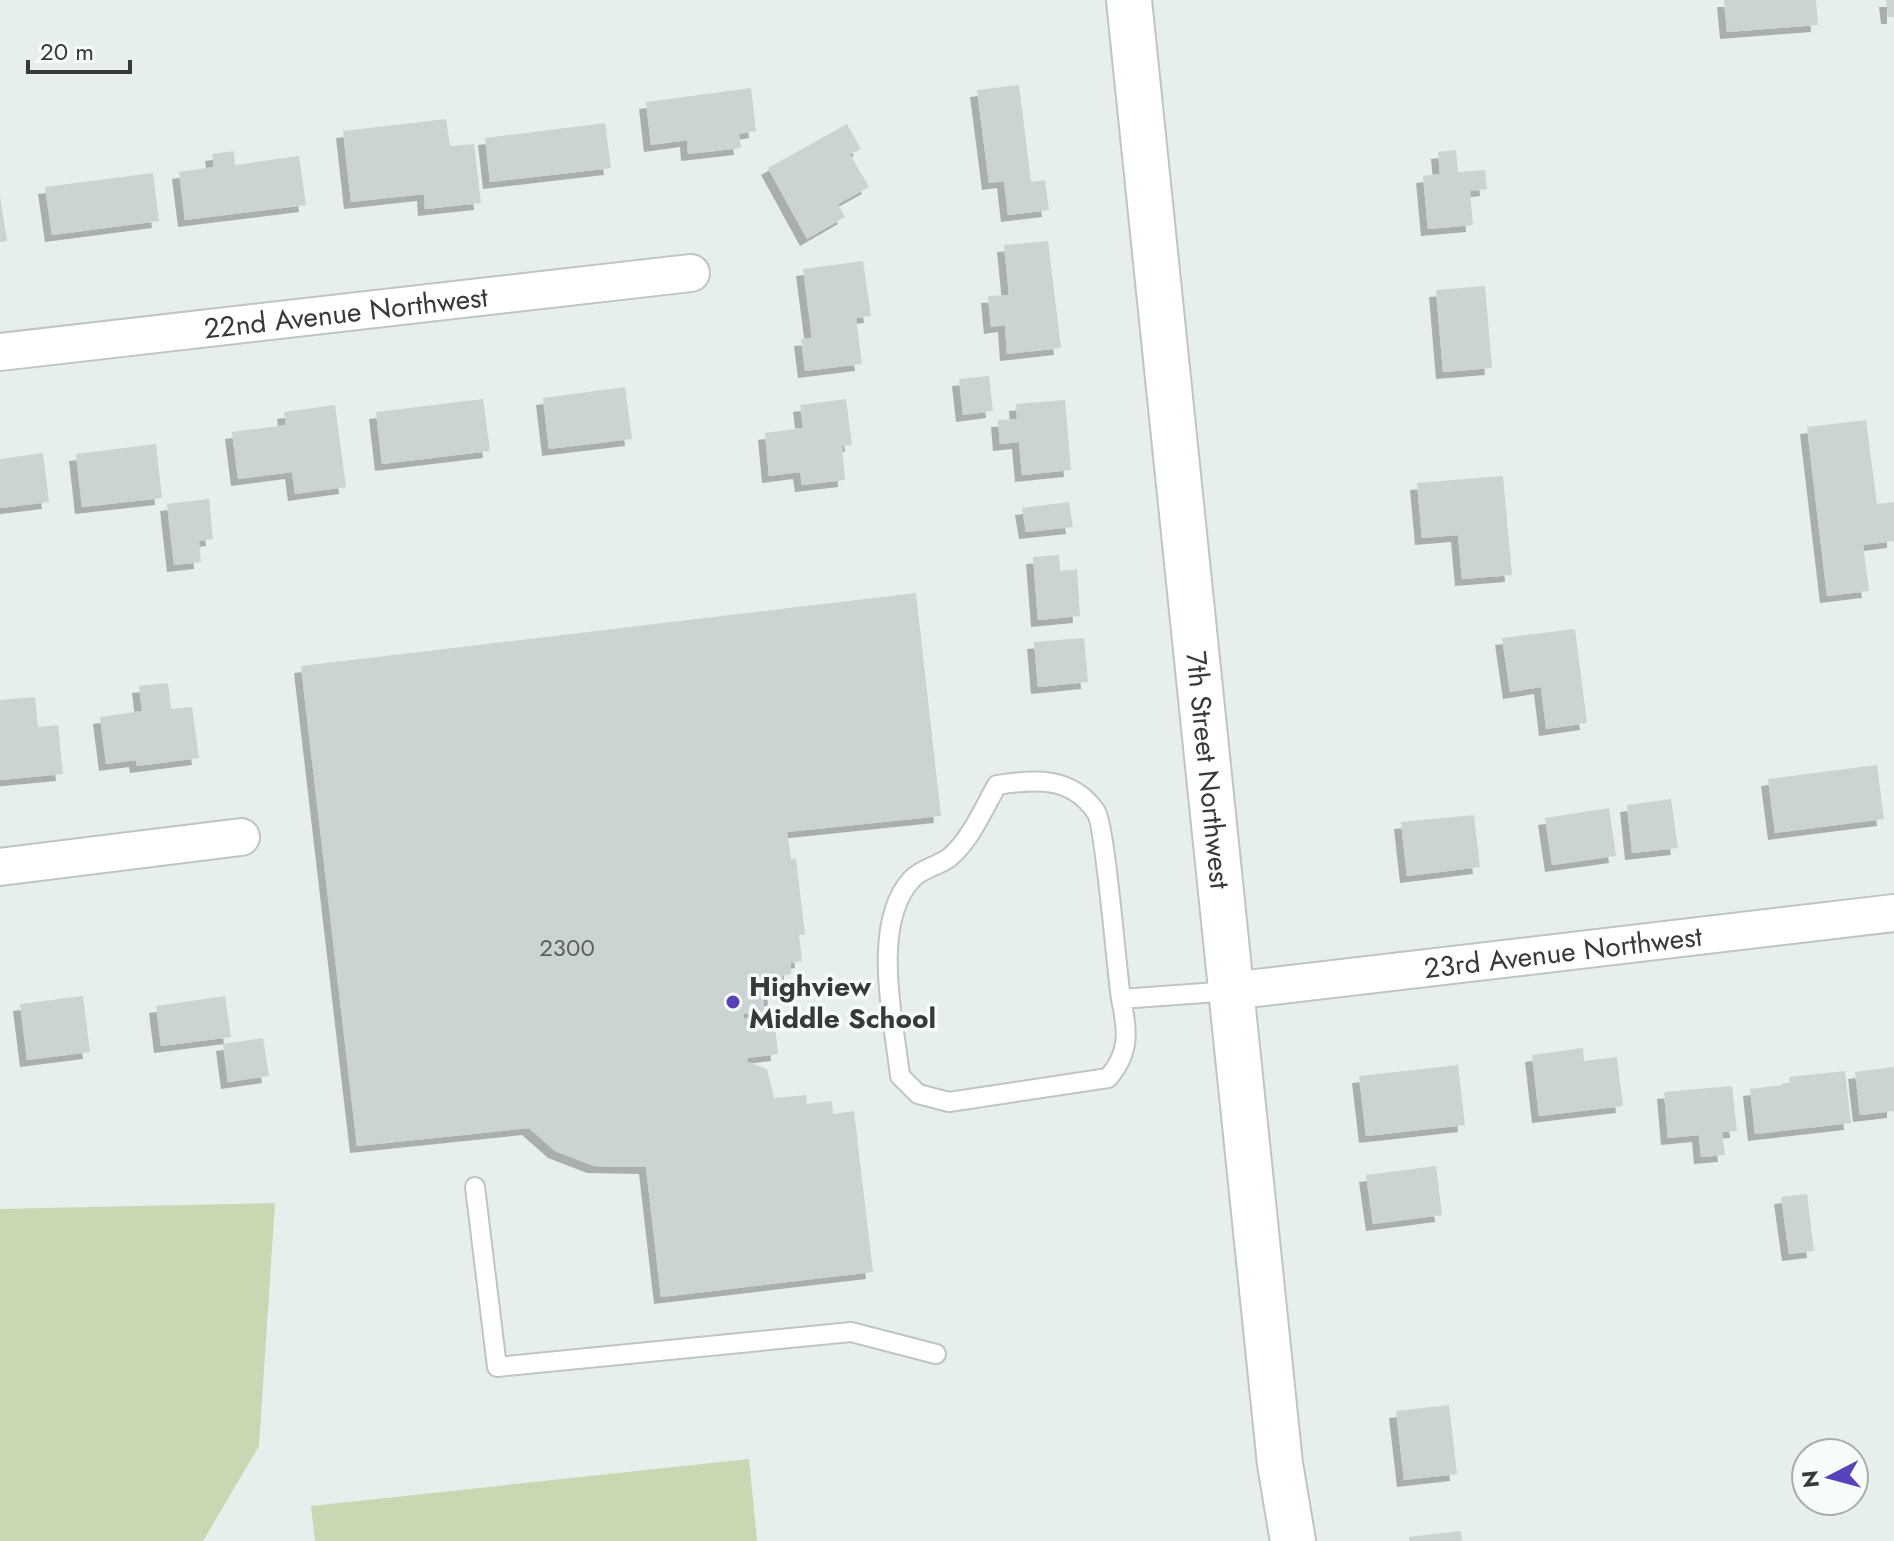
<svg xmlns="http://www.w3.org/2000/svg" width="1894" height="1541" font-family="Jost,sans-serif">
<defs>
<filter id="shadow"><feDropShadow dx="-7" dy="7" stdDeviation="0" flood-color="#0004"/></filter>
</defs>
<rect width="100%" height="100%" fill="#e7efec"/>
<!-- green -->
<path fill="#c9d7b3" d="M 275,1203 L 259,1446 L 203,1541 L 0,1541 L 0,1209 Z
M 749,1459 L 757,1541 L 315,1541 L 311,1506 Z"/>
<!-- building -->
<path fill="#ccd4d3" filter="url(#shadow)" d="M 1724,0 L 1816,0 L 1818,25 L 1727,32 Z
M 1886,0 L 1894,0 L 1894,17 L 1888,17 Z
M 1019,85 L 1031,182 L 1045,180 L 1049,210 L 1008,215 L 1004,181 L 989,183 L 977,90 Z
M 751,88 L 756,131 L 739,134 L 741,148 L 688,154 L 687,140 L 651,145 L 646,102 Z
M 446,119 L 450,146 L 474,144 L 481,203 L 425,209 L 424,194 L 351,202 L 343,131 Z
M 605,123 L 611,168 L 490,182 L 485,138 Z
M 847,124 L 861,149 L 850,154 L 869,187 L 838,204 L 845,217 L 807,239 L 768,168 Z
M 1456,150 L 1458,172 L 1485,170 L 1487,189 L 1470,191 L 1473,225 L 1428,229 L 1423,176 L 1440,174 L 1438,152 Z
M 234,151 L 235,165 L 299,156 L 306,205 L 185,220 L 179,172 L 214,167 L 212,154 Z
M 153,173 L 159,221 L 52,235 L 45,187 Z
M 0,196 L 7,241 L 0,242 Z
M 1048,241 L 1061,348 L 1007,354 L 1005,325 L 991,327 L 988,296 L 1009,295 L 1004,245 Z
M 863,261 L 871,316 L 856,318 L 862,364 L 805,371 L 801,339 L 812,338 L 803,269 Z
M 1485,286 L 1492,368 L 1443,372 L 1436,290 Z
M 989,376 L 993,411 L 963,415 L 959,379 Z
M 625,387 L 632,439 L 549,449 L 543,398 Z
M 483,399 L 490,451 L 382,464 L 376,412 Z
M 846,399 L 852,445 L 842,446 L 845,480 L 802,485 L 800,472 L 769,476 L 765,433 L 803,428 L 800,405 Z
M 1065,400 L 1071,470 L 1022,475 L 1019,442 L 1000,444 L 998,420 L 1017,419 L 1016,404 Z
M 335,405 L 346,487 L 295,494 L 292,472 L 238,479 L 232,432 L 286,425 L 284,412 Z
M 1866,420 L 1877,504 L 1894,502 L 1894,541 L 1863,545 L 1869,591 L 1827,596 L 1807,427 Z
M 156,444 L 162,498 L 82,507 L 76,454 Z
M 43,453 L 49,502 L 0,508 L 0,459 Z
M 1503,476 L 1512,575 L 1462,579 L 1458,535 L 1422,538 L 1417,483 Z
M 209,499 L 213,539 L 199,541 L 201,562 L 174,565 L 167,504 Z
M 1069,502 L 1073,527 L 1026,532 L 1022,508 Z
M 1059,555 L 1060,571 L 1077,569 L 1080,616 L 1038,620 L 1033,557 Z
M 916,593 L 941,816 L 787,832 L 791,859 L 796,858 L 805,935 L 799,935 L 802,961 L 791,963 L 791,974 L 782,976 L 783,986 L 774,987 L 775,999 L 763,1000 L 764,1012 L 743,1014 L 744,1019 L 774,1015 L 778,1054 L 747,1058 L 748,1062 L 767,1069 L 774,1098 L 806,1095 L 807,1104 L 832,1101 L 833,1114 L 854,1111 L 873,1272 L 661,1297 L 646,1167 L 594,1166 L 555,1151 L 529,1128 L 357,1146 L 301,666 Z
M 1575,629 L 1587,723 L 1546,729 L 1541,687 L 1510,692 L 1502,638 Z
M 1084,638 L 1088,682 L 1038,687 L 1034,642 Z
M 168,683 L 171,709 L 192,707 L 199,758 L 137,766 L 136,760 L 106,764 L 100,717 L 142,711 L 139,686 Z
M 35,697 L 38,727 L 58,725 L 63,774 L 0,780 L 0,700 Z
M 1877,765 L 1884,819 L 1775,833 L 1768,779 Z
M 1671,799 L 1678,848 L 1632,853 L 1627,805 Z
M 1609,808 L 1616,856 L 1552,865 L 1545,818 Z
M 1474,815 L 1480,867 L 1407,876 L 1401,822 Z
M 83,996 L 90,1052 L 27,1060 L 20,1004 Z
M 225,996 L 231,1037 L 161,1046 L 156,1006 Z
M 263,1038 L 269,1076 L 228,1082 L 223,1044 Z
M 1583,1048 L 1584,1061 L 1617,1057 L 1623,1106 L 1539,1116 L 1532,1055 Z
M 1458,1065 L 1465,1125 L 1366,1136 L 1359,1076 Z
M 1894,1067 L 1894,1111 L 1860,1115 L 1855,1072 Z
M 1845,1071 L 1851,1123 L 1755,1134 L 1750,1089 L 1790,1084 L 1789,1077 Z
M 1732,1086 L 1737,1131 L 1722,1132 L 1725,1155 L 1701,1157 L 1699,1135 L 1668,1138 L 1664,1092 Z
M 1436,1166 L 1442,1215 L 1373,1224 L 1366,1175 Z
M 1807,1194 L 1814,1251 L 1789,1254 L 1781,1197 Z
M 1449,1405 L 1457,1474 L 1404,1480 L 1396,1411 Z
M 1461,1531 L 1462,1541 L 1409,1541 L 1409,1537 Z"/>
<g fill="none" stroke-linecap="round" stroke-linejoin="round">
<!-- service casing -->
<g stroke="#bec5c2" stroke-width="22">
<path id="service" d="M 1121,999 C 1128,1031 1130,1053 1108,1078 L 949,1102 L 918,1094 L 900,1076 C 894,1020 870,924 912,879 C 922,868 939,866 950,857 C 971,839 984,808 997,785 C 1034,779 1072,776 1096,812 C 1105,824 1117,973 1121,999 L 1231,991
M 475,1187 L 497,1367 L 851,1332 L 936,1354"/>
</g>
<!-- minor casing -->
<g stroke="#bec5c2" stroke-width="40">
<g id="minor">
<path id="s1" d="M 0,352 L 691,273"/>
<path d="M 0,867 L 241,837"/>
<path id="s2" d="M 1231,991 L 1894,913"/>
</g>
</g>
<!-- tertiary casing -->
<g stroke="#bec5c2" stroke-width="48">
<g id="tertiary">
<path id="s3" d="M 1129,0 L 1280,1464 L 1293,1541"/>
</g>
</g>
<!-- service -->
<use href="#service" stroke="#fff" stroke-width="18"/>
<!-- minor -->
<use href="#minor" stroke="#fff" stroke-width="36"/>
<!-- tertiary -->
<use href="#tertiary" stroke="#fff" stroke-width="44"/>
</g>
<!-- markers -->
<circle fill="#5742ba" stroke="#f5fcf9" stroke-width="3" cx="733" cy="1002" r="8"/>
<g text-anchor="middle" stroke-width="7" stroke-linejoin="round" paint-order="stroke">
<!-- number labels -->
<g font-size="24" fill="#5c6060">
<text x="567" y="956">2300</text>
</g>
<!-- street labels -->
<g font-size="28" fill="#373a39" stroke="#f5fcf9">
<text dy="10" stroke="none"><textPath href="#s1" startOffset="348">22nd Avenue Northwest</textPath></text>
<text dy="10" stroke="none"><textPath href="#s3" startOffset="774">7th Street Northwest</textPath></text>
<text dy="10" stroke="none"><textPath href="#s2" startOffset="334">23rd Avenue Northwest</textPath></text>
</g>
<!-- poi labels -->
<g font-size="28" font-weight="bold" fill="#373a39" stroke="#f5fcf9" text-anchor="start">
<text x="749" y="996">Highview<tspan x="749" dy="32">Middle School</tspan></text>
</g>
</g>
<!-- north arrow -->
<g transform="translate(1830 1477) rotate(264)"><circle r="38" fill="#f5fcf9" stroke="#a9aeac" stroke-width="2"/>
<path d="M0-6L14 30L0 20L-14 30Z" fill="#5742ba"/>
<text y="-12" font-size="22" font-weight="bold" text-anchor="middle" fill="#373a39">N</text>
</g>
<!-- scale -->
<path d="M28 60v12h102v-12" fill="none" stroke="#373a39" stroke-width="4"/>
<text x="40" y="60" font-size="24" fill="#373a39" stroke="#f5fcf9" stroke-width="6" paint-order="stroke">20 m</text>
</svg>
